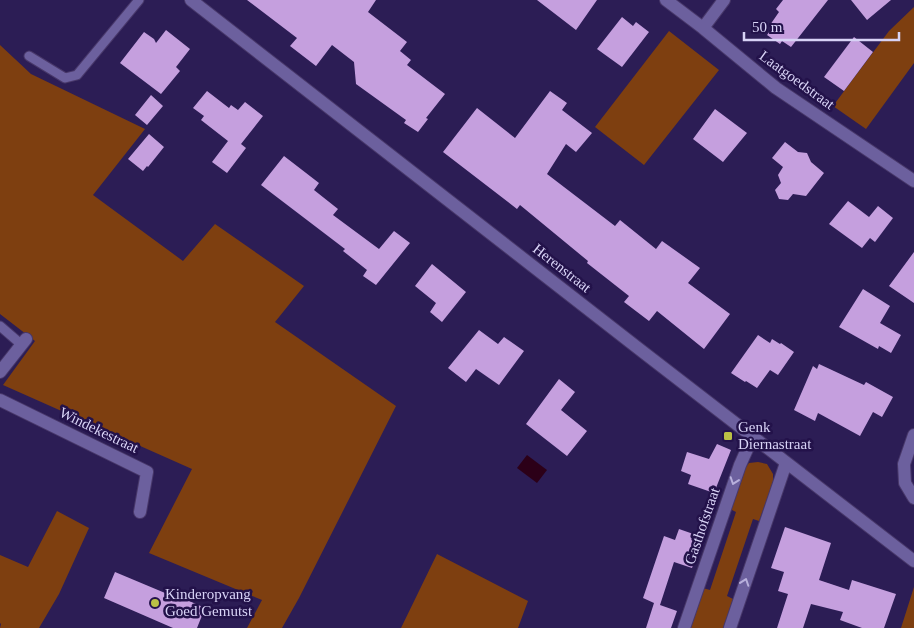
<svg xmlns="http://www.w3.org/2000/svg" width="914" height="628" font-family="'Times New Roman',serif">
<rect width="100%" height="100%" fill="#2c1d55"/>
<!-- green -->
<path fill="#7e3f10" d="M 914,7 L 914,63 L 866,129 L 833,106 L 889,31 Z
M 669,31 L 719,70 L 644,165 L 595,127 Z
M 0,45 L 31,74 L 145,129 L 93,195 L 183,261 L 215,224 L 304,286 L 275,322 L 396,406 L 299,598 L 282,628 L 247,628 L 262,600 L 149,553 L 192,469 L 3,385 L 35,341 L 0,314 Z
M 758,462 L 767,464 L 773,474 L 773,482 L 759,521 L 753,519 L 727,596 L 733,599 L 723,628 L 689,628 L 703,588 L 710,590 L 736,512 L 730,509 L 743,471 L 749,463 Z
M 57,511 L 89,528 L 59,594 L 39,628 L 0,628 L 1,624 L 0,623 L 0,555 L 28,567 Z
M 437,554 L 528,601 L 518,628 L 401,628 Z
M 914,587 L 914,628 L 901,628 Z"/>
<!-- water -->
<path fill="#2c0018" d="M 527,455 L 547,470 L 537,483 L 517,468 Z"/>
<!-- building -->
<path fill="#c59fde" d="M 247,0 L 376,0 L 368,12 L 407,42 L 400,51 L 411,60 L 407,65 L 445,94 L 426,118 L 428,119 L 418,132 L 404,123 L 406,120 L 356,84 L 354,62 L 332,45 L 316,66 L 290,46 L 297,38 Z
M 537,0 L 597,0 L 576,30 Z
M 783,0 L 828,0 L 791,47 L 782,41 L 780,44 L 767,35 L 773,27 L 770,25 L 779,12 L 776,9 Z
M 851,0 L 891,0 L 867,20 Z
M 622,17 L 633,26 L 636,22 L 649,32 L 622,67 L 597,49 Z
M 166,30 L 190,49 L 176,67 L 180,71 L 161,94 L 120,63 L 144,32 L 154,39 L 156,43 Z
M 854,37 L 873,52 L 844,91 L 824,77 Z
M 207,91 L 229,108 L 231,105 L 238,110 L 245,102 L 263,116 L 241,144 L 246,148 L 227,173 L 212,162 L 228,141 L 201,120 L 204,116 L 193,108 Z
M 550,91 L 567,103 L 562,110 L 592,133 L 576,152 L 566,144 L 547,174 L 615,226 L 620,220 L 656,249 L 662,241 L 700,268 L 688,283 L 730,314 L 704,349 L 657,311 L 649,321 L 624,302 L 629,296 L 587,263 L 588,261 L 520,205 L 517,209 L 443,152 L 477,108 L 515,138 Z
M 151,95 L 163,106 L 147,125 L 135,115 Z
M 715,109 L 747,133 L 723,162 L 693,139 Z
M 149,134 L 164,147 L 148,167 L 147,166 L 143,171 L 128,159 Z
M 785,142 L 798,152 L 807,153 L 811,162 L 824,173 L 806,196 L 793,194 L 788,200 L 779,199 L 775,190 L 781,183 L 778,175 L 783,167 L 772,158 Z
M 284,156 L 319,183 L 314,190 L 338,209 L 333,215 L 379,249 L 394,231 L 410,243 L 376,285 L 363,276 L 367,270 L 343,251 L 345,249 L 261,185 Z
M 848,201 L 869,217 L 878,206 L 893,218 L 875,242 L 870,238 L 862,248 L 829,224 Z
M 914,252 L 914,303 L 889,286 Z
M 432,264 L 466,292 L 442,322 L 430,312 L 436,303 L 415,286 Z
M 863,289 L 890,306 L 880,323 L 901,335 L 891,353 L 879,346 L 878,349 L 839,327 Z
M 479,330 L 498,344 L 504,337 L 524,351 L 499,385 L 476,369 L 466,382 L 448,368 Z
M 758,335 L 770,343 L 772,339 L 780,344 L 781,343 L 794,352 L 778,375 L 770,370 L 757,388 L 746,381 L 745,382 L 731,373 Z
M 819,364 L 864,385 L 866,382 L 893,397 L 882,417 L 873,412 L 860,436 L 818,413 L 815,421 L 794,410 L 813,366 L 817,369 Z
M 559,379 L 575,392 L 561,410 L 587,431 L 567,456 L 526,424 Z
M 717,444 L 731,450 L 714,493 L 688,484 L 691,475 L 681,471 L 687,452 L 709,459 Z
M 785,527 L 831,543 L 819,580 L 849,590 L 852,580 L 896,594 L 884,628 L 862,628 L 840,620 L 843,612 L 811,604 L 803,628 L 777,628 L 788,594 L 778,591 L 784,572 L 771,568 Z
M 679,529 L 702,537 L 692,568 L 674,562 L 660,605 L 677,611 L 671,628 L 646,628 L 654,603 L 643,598 L 664,536 L 675,540 Z
M 115,572 L 177,598 L 178,596 L 205,608 L 197,628 L 173,628 L 104,598 Z"/>
<g fill="none" stroke-linecap="round" stroke-linejoin="round">
<!-- lane casing -->
<g stroke="#48386a" stroke-width="11">
<path id="lane" d="M 29,56 L 65,78 L 77,75 L 139,0
M 0,326 L 22,345"/>
</g>
<!-- street casing -->
<g stroke="#48386a" stroke-width="14">
<path id="street" d="M 191,0 L 643,352 L 914,561
M 666,0 L 703,28 L 776,88 L 914,181
M 703,28 L 724,0
M 0,372 L 26,339
M 0,400 L 147,472 L 140,512
M 914,435 L 904,464 L 905,483 L 914,498
M 684,628 L 740,465 L 753,436
M 730,628 L 786,463"/>
</g>
<!-- lane -->
<use href="#lane" stroke="#6c609e" stroke-width="9"/>
<!-- street -->
<use href="#street" stroke="#6c609e" stroke-width="12"/>
</g>
<!-- one-way arrows -->
<defs><path id="oneway-chevron" d="M-2-3.5L2.5 0L-2 3.5" fill="none" stroke-width="1.6" stroke-linecap="round" stroke-linejoin="round" transform="scale(1.25)"/></defs>
<g stroke="#b8b0dc">
<use href="#oneway-chevron" transform="translate(734 481) rotate(109)"/>
<use href="#oneway-chevron" transform="translate(745 582) rotate(-71)"/>
</g>
<!-- markers -->
<g fill="#bbc045" stroke="#23124a" stroke-width="2">
<rect x="723" y="431" width="10" height="10" rx="2.5"/>
<circle cx="155" cy="603" r="5"/>
</g>
<g text-anchor="middle" stroke-width="5" stroke-linejoin="round" paint-order="stroke">
<!-- street labels -->
<g font-size="15" fill="#d8d3f6" stroke="#23124a">
<text transform="translate(797 80) rotate(36)" y="5">Laatgoedstraat</text>
<text transform="translate(562 268) rotate(38)" y="5">Herenstraat</text>
<text transform="translate(99 430) rotate(26)" y="5">Windekestraat</text>
<text transform="translate(702 526) rotate(-71)" y="5">Gasthofstraat</text>
</g>
<!-- poi labels -->
<g font-size="15" fill="#d8d3f6" stroke="#23124a" text-anchor="start">
<text x="738" y="432">Genk<tspan x="738" dy="17">Diernastraat</tspan></text>
<text x="165" y="599">Kinderopvang<tspan x="165" dy="17">Goed Gemutst</tspan></text>
</g>
</g>
<!-- scale -->
<path d="M744 32v8h155v-8" fill="none" stroke="#d8d3f6" stroke-width="2.5"/>
<text x="752" y="32" font-size="15" fill="#d8d3f6" stroke="#23124a" stroke-width="4" paint-order="stroke">50 m</text>
</svg>
